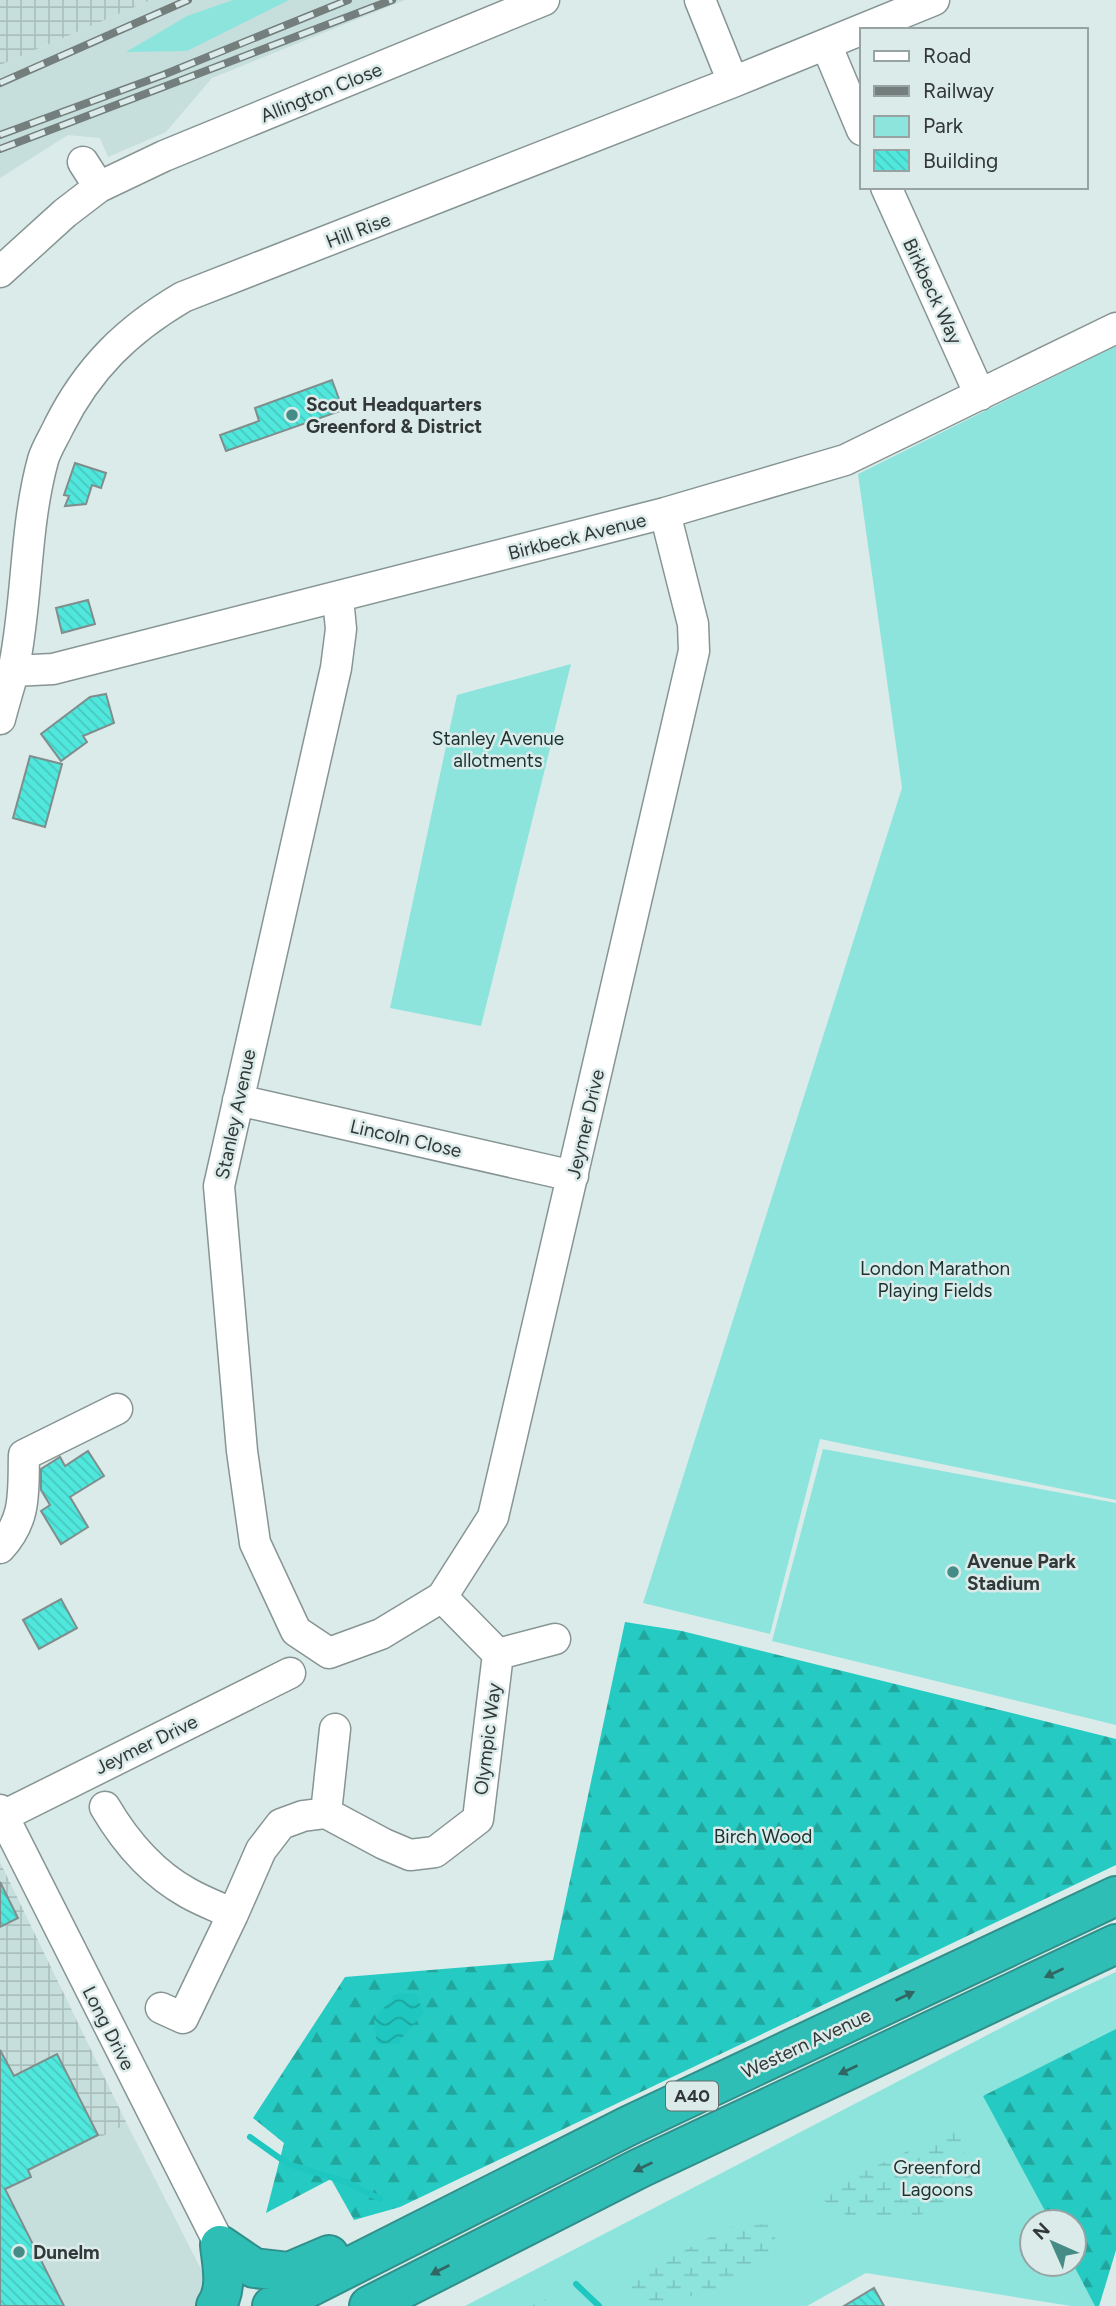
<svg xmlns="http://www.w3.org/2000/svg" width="1116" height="2306" font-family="Figtree,sans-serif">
<defs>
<pattern id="industrial-grid" width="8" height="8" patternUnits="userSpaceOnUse" patternTransform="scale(1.75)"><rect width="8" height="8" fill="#c6dfdc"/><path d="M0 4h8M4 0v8" fill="none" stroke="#abc0bd"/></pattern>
<pattern id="forest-firs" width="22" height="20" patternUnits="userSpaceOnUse" patternTransform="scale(1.75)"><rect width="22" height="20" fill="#25cbc2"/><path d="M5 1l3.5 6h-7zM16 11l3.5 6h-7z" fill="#21a69e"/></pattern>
<pattern id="wetland-marsh" width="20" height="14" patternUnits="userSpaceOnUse" patternTransform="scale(1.75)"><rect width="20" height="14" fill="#8de4dd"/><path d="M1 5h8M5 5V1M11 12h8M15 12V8" fill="none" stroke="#7ac4be"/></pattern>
<pattern id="water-waves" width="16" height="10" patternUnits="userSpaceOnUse" patternTransform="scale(1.75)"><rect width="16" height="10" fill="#1ec7bf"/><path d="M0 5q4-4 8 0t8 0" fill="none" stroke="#1ba39c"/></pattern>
<pattern id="building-back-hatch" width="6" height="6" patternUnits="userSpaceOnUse" patternTransform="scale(1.75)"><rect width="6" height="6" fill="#50e7dd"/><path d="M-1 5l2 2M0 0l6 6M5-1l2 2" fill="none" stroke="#46c7be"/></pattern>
</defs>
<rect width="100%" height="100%" fill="#dbebe9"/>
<!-- built -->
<path fill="#c6dfdc" d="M 151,0 L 405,0 L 212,78 L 166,132 L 108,157 L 100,138 L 68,135 L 0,178 L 0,65 Z
M 127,2124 L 205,2277 L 206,2285 L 199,2304 L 197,2306 L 0,2306 L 0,2192 L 30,2169 L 98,2135 L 100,2137 Z"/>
<!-- industrial -->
<path fill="url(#industrial-grid)" d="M 0,0 L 151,0 L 0,65 Z
M 0,1862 L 127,2124 L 99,2138 L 97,2135 L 30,2169 L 29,2172 L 31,2177 L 0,2192 Z"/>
<!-- green -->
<path fill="#8de4dd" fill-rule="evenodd" d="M 233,0 L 289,0 L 187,51 L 126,52 L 187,16 Z
M 1116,346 L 1116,1500 L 820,1439 L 770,1634 L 643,1603 L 902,788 L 858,474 Z
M 571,664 L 481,1026 L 390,1008 L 457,695 Z
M 823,1449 L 1116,1503 L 1116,1725 L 772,1641 Z
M 1116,1972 L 1116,2250 L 1099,2306 L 1071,2306 L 866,2273 L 807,2306 L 465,2306 L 1051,2002 ZM 1032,2222 L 1074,2222 L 1074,2264 L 1032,2264 Z"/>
<!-- forest -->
<path fill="url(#forest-firs)" d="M 625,1622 L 682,1631 L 1116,1739 L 1116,1865 L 400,2207 L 354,2220 L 331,2179 L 266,2213 L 284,2143 L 253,2118 L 345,1977 L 553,1960 Z
M 1116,2029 L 1116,2250 L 1099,2306 L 1095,2306 L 1073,2264 L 1074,2222 L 1051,2222 L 983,2096 Z"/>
<!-- wetland -->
<path fill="url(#wetland-marsh)" d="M 958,2127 L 975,2191 L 917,2216 L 850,2217 L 815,2195 Z
M 779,2223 L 772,2250 L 720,2287 L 658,2306 L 647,2306 L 625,2282 L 729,2227 Z
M 539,2295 L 554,2306 L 521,2306 Z"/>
<!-- water -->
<path fill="url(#water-waves)" d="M 415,1993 L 424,2012 L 397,2044 L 377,2044 L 374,2020 L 395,1994 Z"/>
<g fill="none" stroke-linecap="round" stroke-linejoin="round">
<!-- stream -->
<path stroke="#1ec7bf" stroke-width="6" d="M 250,2137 L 288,2164 L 346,2182 L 380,2199
M 576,2284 L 599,2306"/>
</g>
<!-- building -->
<path fill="url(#building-back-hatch)" stroke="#7f8e8c" stroke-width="2" d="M 332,380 L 343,410 L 226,451 L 220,435 L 259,421 L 255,408 Z
M 75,463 L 106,473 L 101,488 L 92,485 L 86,504 L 65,506 L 69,496 L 64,495 Z
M 88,600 L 95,624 L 62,633 L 56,608 Z
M 106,694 L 114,723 L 83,736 L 87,742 L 61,761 L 41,734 L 90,697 Z
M 30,756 L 62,764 L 45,827 L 13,818 Z
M 88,1451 L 104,1476 L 70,1497 L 88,1527 L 61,1544 L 41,1511 L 50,1505 L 41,1490 L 41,1469 L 60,1457 L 65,1466 Z
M 61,1599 L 77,1628 L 39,1649 L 23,1620 Z
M 0,1882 L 18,1918 L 0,1927 Z
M 0,2050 L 14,2076 L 57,2054 L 98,2135 L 28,2170 L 31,2177 L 5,2189 L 64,2306 L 0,2306 Z
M 874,2288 L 884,2306 L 844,2306 Z"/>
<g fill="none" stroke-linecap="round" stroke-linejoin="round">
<!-- minor casing -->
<g stroke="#869593" stroke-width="33">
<path id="minor" d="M 700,0 L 733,82
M 826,44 L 862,130
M 83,162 L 99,187
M 886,187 L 980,395
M 0,272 L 65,213 L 99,187 L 164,156 L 544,0
M 338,598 L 341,629 L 336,668 L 219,1186 L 242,1451 L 255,1543 L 296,1631 L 329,1653 L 381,1634 L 442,1597 L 493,1517 L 694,651 L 693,624 L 665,513
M 13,671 L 53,669 L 665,513 L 845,460 L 1116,328
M 0,719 C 4,703 9,688 13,672 C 28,603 24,529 43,460 C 46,449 54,437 59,426 C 88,368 127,330 183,297 L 733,82 L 934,0
M 238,1100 L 573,1176
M 0,1548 C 27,1519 23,1492 24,1455 L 117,1409
M 498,1654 L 555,1639
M 105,1807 C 125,1841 152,1873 188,1893 C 202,1901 218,1907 233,1914
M 0,1810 L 220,2245
M 326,1813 L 335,1729
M 3,1816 L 290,1673
M 161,2008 L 183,2018 L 233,1914 L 261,1850 L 281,1824 L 303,1816 L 326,1813 L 384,1844 L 410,1855 L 435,1852 L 478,1819 L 498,1654 L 442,1597"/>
</g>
<!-- highway casing -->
<g stroke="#308f8a" stroke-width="42">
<path id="highway" d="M 220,2245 L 254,2268 L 289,2272 L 329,2255
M 216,2306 C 228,2288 222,2265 220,2245
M 272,2306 L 628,2126 L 1116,1896
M 369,2306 L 640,2168 L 1116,1944"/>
</g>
<!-- minor -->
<use href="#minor" stroke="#fff" stroke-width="30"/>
<!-- highway -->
<use href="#highway" stroke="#2fbeb6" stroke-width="38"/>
<!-- rail casing -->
<g stroke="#747e7c" stroke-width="8">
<path id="rail" d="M 0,83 L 188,0
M 0,135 L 163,75 L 348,0
M 0,149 L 392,0"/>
</g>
<!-- rail -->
<use href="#rail" stroke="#dbebe9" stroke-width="5" stroke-dasharray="16" stroke-linecap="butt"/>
</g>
<!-- one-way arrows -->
<defs><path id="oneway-solid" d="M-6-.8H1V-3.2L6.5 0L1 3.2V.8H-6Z" transform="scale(1.75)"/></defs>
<g fill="#316763">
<use href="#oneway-solid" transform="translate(1054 1973) rotate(155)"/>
<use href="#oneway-solid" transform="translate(905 1996) rotate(-25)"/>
<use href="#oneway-solid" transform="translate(848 2070) rotate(155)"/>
<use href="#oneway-solid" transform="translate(643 2167) rotate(154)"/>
<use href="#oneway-solid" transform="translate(440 2270) rotate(153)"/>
</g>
<!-- markers -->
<g fill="#458c86" stroke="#dbebe9" stroke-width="2.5">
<circle cx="292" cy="415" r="7"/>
<circle cx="953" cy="1572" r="7"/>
<circle cx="19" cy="2252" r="7"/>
</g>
<g text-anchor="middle" stroke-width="5" stroke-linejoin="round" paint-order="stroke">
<!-- shield labels -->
<rect fill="#dbebe9" stroke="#656e6c" stroke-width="2" x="666" y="2081.5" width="52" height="29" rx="5"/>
<g font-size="18" font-weight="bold" fill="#323837">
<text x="692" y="2102">A40</text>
</g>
<!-- street labels -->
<g font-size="19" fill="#323837" stroke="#dbebe9">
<text transform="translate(321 92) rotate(-22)" y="7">Allington Close</text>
<text transform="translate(358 230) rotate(-21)" y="7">Hill Rise</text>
<text transform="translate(933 291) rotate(65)" y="7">Birkbeck Way</text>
<text transform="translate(577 536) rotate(-14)" y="7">Birkbeck Avenue</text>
<text transform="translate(235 1114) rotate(-78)" y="7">Stanley Avenue</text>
<text transform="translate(585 1124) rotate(-77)" y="7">Jeymer Drive</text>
<text transform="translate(406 1138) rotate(13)" y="7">Lincoln Close</text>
<text transform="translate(487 1739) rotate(-83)" y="7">Olympic Way</text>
<text transform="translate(146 1744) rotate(-26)" y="7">Jeymer Drive</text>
<text transform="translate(109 2028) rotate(63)" y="7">Long Drive</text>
<text transform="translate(806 2043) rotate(-25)" y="7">Western Avenue</text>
</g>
<!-- poi labels -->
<g font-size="19" font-weight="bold" fill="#323837" stroke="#dbebe9" text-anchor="start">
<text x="306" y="411">Scout Headquarters<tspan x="306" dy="22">Greenford &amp; District</tspan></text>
<text x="967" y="1568">Avenue Park<tspan x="967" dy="22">Stadium</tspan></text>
<text x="33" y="2259">Dunelm</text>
</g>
<!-- park labels -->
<g font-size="19" fill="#1a3331" stroke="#dbebe9">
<text x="498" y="745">Stanley Avenue<tspan x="498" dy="22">allotments</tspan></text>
<text x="935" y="1275">London Marathon<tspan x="935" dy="22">Playing Fields</tspan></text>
<text x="763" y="1843">Birch Wood</text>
<text x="937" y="2174">Greenford<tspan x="937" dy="22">Lagoons</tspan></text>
</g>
</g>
<!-- legend -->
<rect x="860" y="28" width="228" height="161" fill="#dbebe9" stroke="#97a3a2" stroke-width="2"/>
<rect x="874" y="51" width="35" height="10" fill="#ffffff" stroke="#97a3a2" stroke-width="2"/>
<text x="923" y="63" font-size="21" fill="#323837">Road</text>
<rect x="874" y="86" width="35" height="10" fill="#747e7c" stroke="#97a3a2" stroke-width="2"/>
<text x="923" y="98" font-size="21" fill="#323837">Railway</text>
<rect x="874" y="116" width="35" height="21" fill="#8de4dd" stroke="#97a3a2" stroke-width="2"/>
<text x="923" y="133" font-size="21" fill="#323837">Park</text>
<rect x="874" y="150" width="35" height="21" fill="url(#building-back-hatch)" stroke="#97a3a2" stroke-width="2"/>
<text x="923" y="168" font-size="21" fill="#323837">Building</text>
<!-- north arrow -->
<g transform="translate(1053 2243) rotate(315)"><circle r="33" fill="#dbebe9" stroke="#97a3a2" stroke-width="2"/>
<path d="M0-5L12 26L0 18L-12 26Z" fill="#458c86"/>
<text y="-10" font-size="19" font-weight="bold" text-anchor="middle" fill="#323837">N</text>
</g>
</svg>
